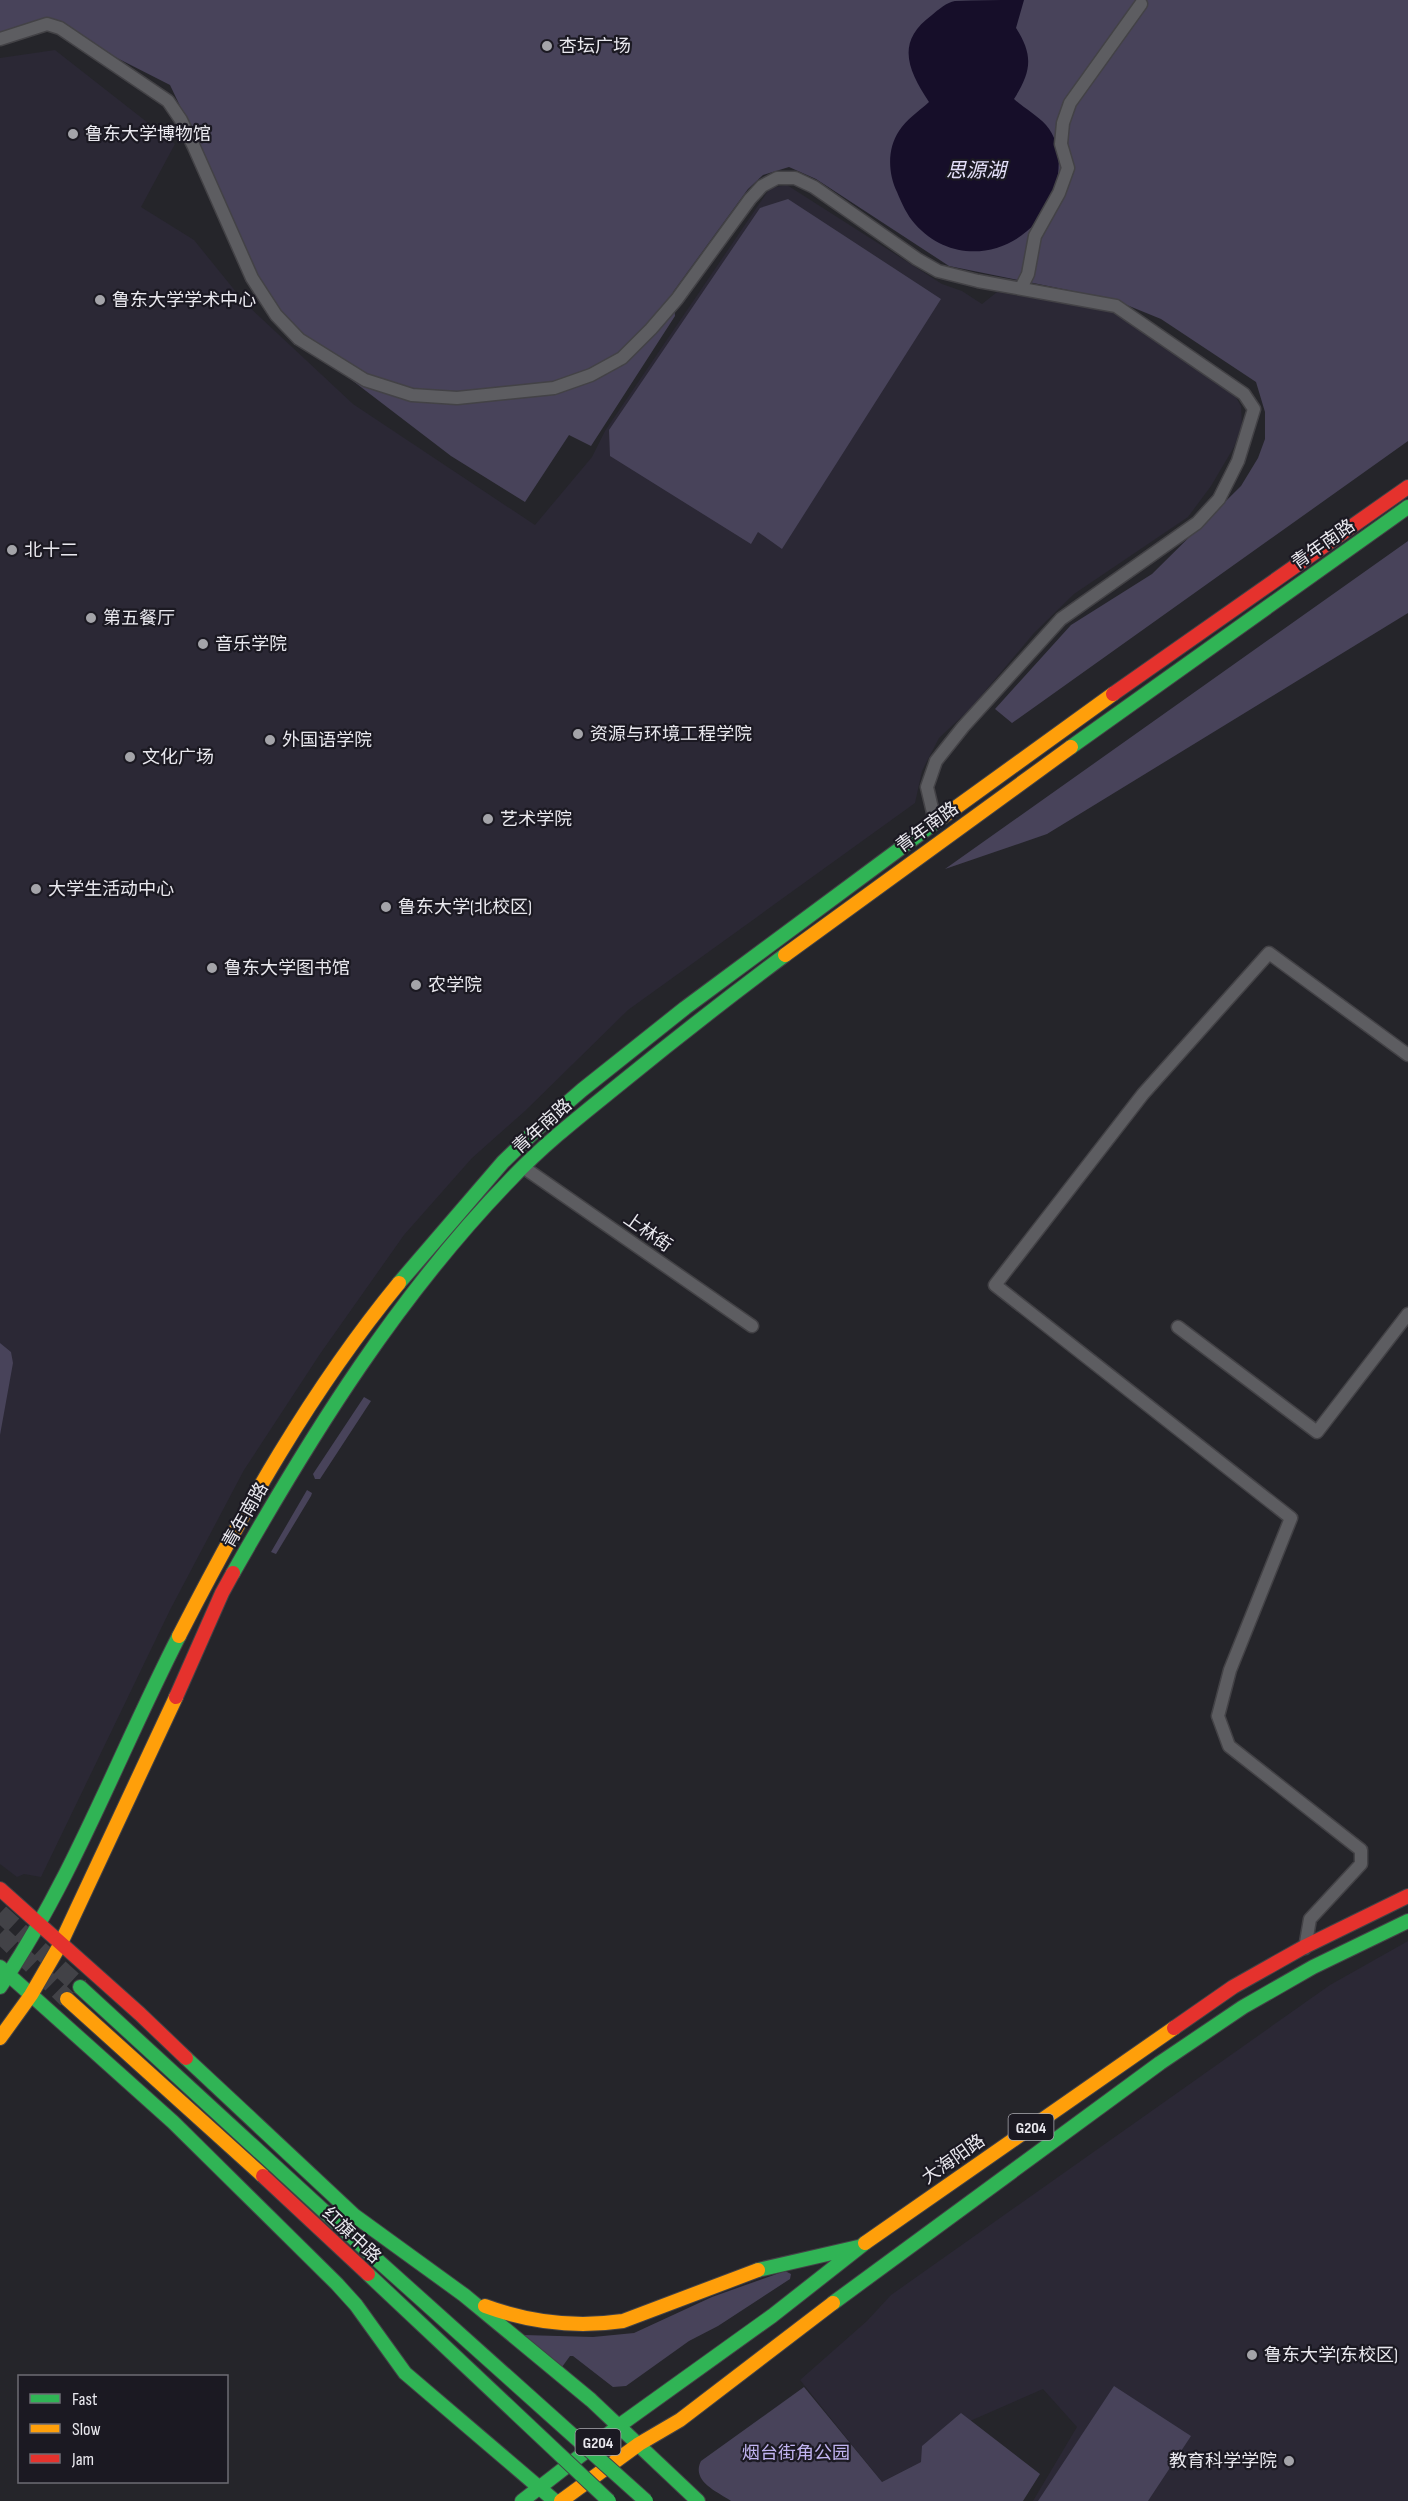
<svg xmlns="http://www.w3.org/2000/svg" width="1408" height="2501" font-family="'Sofia Sans Condensed','Noto Sans SC',sans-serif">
<rect width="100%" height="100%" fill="#25252a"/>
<!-- built -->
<path fill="#2b2835" d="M 55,50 L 175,144 L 141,207 L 194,240 L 245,303 L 353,404 L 535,525 L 592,457 L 605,431 L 770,188 L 787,185 L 942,284 L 962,291 L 982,304 L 997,292 L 1112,312 L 1233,392 L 1241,406 L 1242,425 L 1234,447 L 1211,486 L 1188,517 L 1074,594 L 1034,633 L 970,709 L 939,738 L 922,771 L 915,803 L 628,1010 L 525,1111 L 472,1158 L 404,1235 L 320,1354 L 244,1470 L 170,1610 L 41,1877 L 24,1874 L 17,1877 L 0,1864 L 0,58 Z
M 1408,1941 L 1408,2501 L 1033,2501 L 1077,2427 L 1043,2389 L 970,2421 L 961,2414 L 921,2462 L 882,2482 L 800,2380 L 867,2321 L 891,2295 L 1330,1985 Z"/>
<!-- green -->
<path fill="#48435a" d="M 0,0 L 1408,0 L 1408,441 L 1012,723 L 995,709 L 1071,625 L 1152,574 L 1241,486 L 1258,458 L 1265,439 L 1265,412 L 1256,382 L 1161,319 L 1112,299 L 949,266 L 816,179 L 789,167 L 763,175 L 748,189 L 673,292 L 675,316 L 591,446 L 569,435 L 525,502 L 451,456 L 353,381 L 295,333 L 254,270 L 219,188 L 170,85 L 115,57 L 55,31 L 0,33 Z
M 788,199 L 941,299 L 782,549 L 758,532 L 751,544 L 610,456 L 609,430 L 760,208 Z
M 1408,541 L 1408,613 L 1047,834 L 945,869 Z
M 0,1343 L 11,1352 L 13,1363 L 0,1435 Z
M 364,1397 L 371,1401 L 320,1479 L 315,1479 L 313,1474 Z
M 307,1490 L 312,1493 L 311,1496 L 276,1554 L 271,1552 Z
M 785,2271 L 791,2274 L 790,2279 L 718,2326 L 689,2341 L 626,2386 L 613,2387 L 573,2356 L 570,2356 L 562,2367 L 524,2335 L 593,2337 L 634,2333 L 712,2297 Z
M 1114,2386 L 1191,2436 L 1148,2501 L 1038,2501 Z
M 804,2387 L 882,2482 L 921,2462 L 922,2446 L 961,2413 L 1040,2474 L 1023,2501 L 731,2501 C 716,2491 691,2481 701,2461 Z"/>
<!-- water -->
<path fill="#160e29" d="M 1024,0 L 1016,28 C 1034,56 1031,72 1014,99 C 1024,108 1037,115 1046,125 C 1063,144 1061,178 1051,199 C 1026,254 957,271 915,224 C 907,215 902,204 897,192 C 888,173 887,149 899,131 C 906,120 919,111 929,102 C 908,70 895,42 932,15 C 938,10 947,2 955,1 C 978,0 1001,0 1024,0 Z"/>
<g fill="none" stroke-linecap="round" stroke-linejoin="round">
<!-- primary-tunnel -->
<path stroke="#424247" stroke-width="18" stroke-dasharray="18 9" stroke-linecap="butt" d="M 0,1913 L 80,1987
M 0,1934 L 67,1999"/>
<!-- street casing -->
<g stroke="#434246" stroke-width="15">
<path id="street" d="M 0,39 L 47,24 L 60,28 L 168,101 L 181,120 L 194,147 L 252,278 L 276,315 L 299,339 L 365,380 L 412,395 L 457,398 L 554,388 L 591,375 L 622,358 L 651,329 L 677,299 L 750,199 L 762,186 L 777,178 L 795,178 L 814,187 L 917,259 L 938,271 L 978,281 L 1116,306 L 1244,394 L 1254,409 L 1238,461 L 1219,499 L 1197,523 L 1061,619 L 963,727 L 936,761 L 927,787 L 935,821
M 1021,288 L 1028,274 L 1035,236 L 1059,193 L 1068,168 L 1061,144 L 1063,123 L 1070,103 L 1141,4
M 523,1167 L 752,1326
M 1178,1327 L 1317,1432 L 1408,1314
M 1305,1948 L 1310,1919 L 1361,1864 L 1361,1850 L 1229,1746 L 1218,1716 L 1230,1670 L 1291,1518 L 995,1285 L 1143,1094 L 1269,953 L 1408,1055"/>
</g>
<!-- fast casing -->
<g stroke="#434246" stroke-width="16">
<path id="fast" d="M 1071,747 L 1408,507
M 399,1283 L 503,1162 L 537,1129 L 582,1090 L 685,1008 L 940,819
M 233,1573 C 313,1432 399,1294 512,1178 C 545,1143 584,1113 621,1083 C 675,1039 730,996 785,955
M 0,1967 L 173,2122 L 337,2284 L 356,2305 L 405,2373 L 555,2501
M 0,1987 C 74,1877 119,1753 179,1636
M 80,1987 L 375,2258
M 186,2058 L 355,2216 L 464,2295 L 591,2400 L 698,2501
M 758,2270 L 858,2247
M 833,2303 L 1160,2063 L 1243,2007 L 1313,1967 L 1408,1921
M 522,2501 L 620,2425 L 772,2316 L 865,2243"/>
</g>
<!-- slow casing -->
<g stroke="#434246" stroke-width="16">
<path id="slow" d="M 940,819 L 1113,694
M 785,955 L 1071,747
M 179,1636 C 242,1513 311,1390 399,1283
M 67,1999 L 263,2176
M 0,2038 L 31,1995 L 60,1945 L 176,1697
M 865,2243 L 1174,2028
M 485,2306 C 531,2323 575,2328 623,2321 L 758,2270
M 561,2501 L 639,2444 L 680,2420 L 833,2303"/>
</g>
<!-- jam casing -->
<g stroke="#434246" stroke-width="16">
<path id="jam" d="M 1113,694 L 1408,487
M 176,1697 L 222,1593 L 233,1573
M 0,1889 L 140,2014 L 186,2058
M 1174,2028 L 1233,1987 L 1304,1947 L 1408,1896"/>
</g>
<!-- street -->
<use href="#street" stroke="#5d5d61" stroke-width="12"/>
<!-- fast -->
<use href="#fast" stroke="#30b455" stroke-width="14"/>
<!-- slow -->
<use href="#slow" stroke="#ff9f0a" stroke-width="14"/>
<!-- jam -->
<use href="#jam" stroke="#e5322d" stroke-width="14"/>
<!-- fast-bridge casing -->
<g stroke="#434246" stroke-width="16" stroke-linecap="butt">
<path id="fast-bridge" d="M 375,2258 L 646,2501
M 368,2274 L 609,2501"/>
</g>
<!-- jam-bridge casing -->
<g stroke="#434246" stroke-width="16" stroke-linecap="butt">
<path id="jam-bridge" d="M 263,2176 L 368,2274"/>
</g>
<!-- fast-bridge -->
<use href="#fast-bridge" stroke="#30b455" stroke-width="14"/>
<!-- jam-bridge -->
<use href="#jam-bridge" stroke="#e5322d" stroke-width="14"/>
</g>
<!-- markers -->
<g fill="#a4a4a9" stroke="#1b1922" stroke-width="2">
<circle cx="547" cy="46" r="6"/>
<circle cx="73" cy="134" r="6"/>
<circle cx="100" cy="300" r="6"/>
<circle cx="12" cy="550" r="6"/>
<circle cx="91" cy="618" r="6"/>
<circle cx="203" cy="644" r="6"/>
<circle cx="578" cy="734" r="6"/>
<circle cx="270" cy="740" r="6"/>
<circle cx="130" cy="757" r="6"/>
<circle cx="488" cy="819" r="6"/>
<circle cx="36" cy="889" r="6"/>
<circle cx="386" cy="907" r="6"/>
<circle cx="212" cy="968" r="6"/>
<circle cx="416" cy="985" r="6"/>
<circle cx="1252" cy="2355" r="6"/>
<circle cx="1289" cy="2461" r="6"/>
</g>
<g text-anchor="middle" stroke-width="4.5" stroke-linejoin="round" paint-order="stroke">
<!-- shield labels -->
<g fill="#1b1922" stroke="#abaab1" stroke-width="1.5">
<rect x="1008.5" y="2114" width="45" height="26" rx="4.5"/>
<rect x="575.5" y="2429" width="45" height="26" rx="4.5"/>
</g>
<g font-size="16" font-weight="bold" fill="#e9e8ee">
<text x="1031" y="2133">G204</text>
<text x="598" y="2448">G204</text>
</g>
<!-- poi labels -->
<g font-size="18" fill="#e9e8ee" stroke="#1b1922" text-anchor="start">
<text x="559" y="52">杏坛广场</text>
<text x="85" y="140">鲁东大学博物馆</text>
<text x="112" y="306">鲁东大学学术中心</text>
<text x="24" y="556">北十二</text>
<text x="103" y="624">第五餐厅</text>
<text x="215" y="650">音乐学院</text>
<text x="590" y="740">资源与环境工程学院</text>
<text x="282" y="746">外国语学院</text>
<text x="142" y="763">文化广场</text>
<text x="500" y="825">艺术学院</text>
<text x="48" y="895">大学生活动中心</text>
<text x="398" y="913">鲁东大学(北校区)</text>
<text x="224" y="974">鲁东大学图书馆</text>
<text x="428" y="991">农学院</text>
<text x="1264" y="2361">鲁东大学(东校区)</text>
<text x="1277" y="2467" text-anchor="end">教育科学学院</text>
</g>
<!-- street labels -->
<g font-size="18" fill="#e9e8ee" stroke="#1b1922">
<text transform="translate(1323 544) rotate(-35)" y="6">青年南路</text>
<text transform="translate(927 827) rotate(-36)" y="6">青年南路</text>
<text transform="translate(542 1126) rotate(-42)" y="6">青年南路</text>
<text transform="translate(648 1232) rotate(35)" y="6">上林街</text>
<text transform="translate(245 1515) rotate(-60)" y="6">青年南路</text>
<text transform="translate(953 2159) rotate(-35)" y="6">大海阳路</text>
<text transform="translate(352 2235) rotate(43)" y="6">红旗中路</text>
</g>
<!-- park labels -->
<g font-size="18" fill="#c1b4f1" stroke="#1b1922">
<text x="796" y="2459">烟台街角公园</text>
</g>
<!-- water labels -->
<g font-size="20" font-style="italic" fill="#e4e0f9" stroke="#1b1922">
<text x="976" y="177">思源湖</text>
</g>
</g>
<!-- legend -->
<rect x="18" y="2375" width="210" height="108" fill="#1b1922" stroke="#6d6c74" stroke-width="1.5"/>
<rect x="30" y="2394" width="30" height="9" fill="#30b455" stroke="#6d6c74" stroke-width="1.5"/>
<text x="72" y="2405" font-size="18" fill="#e9e8ee">Fast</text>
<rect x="30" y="2424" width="30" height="9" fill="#ff9f0a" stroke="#6d6c74" stroke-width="1.5"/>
<text x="72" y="2435" font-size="18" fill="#e9e8ee">Slow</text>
<rect x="30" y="2454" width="30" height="9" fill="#e5322d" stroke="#6d6c74" stroke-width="1.5"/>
<text x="72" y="2465" font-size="18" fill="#e9e8ee">Jam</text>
</svg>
